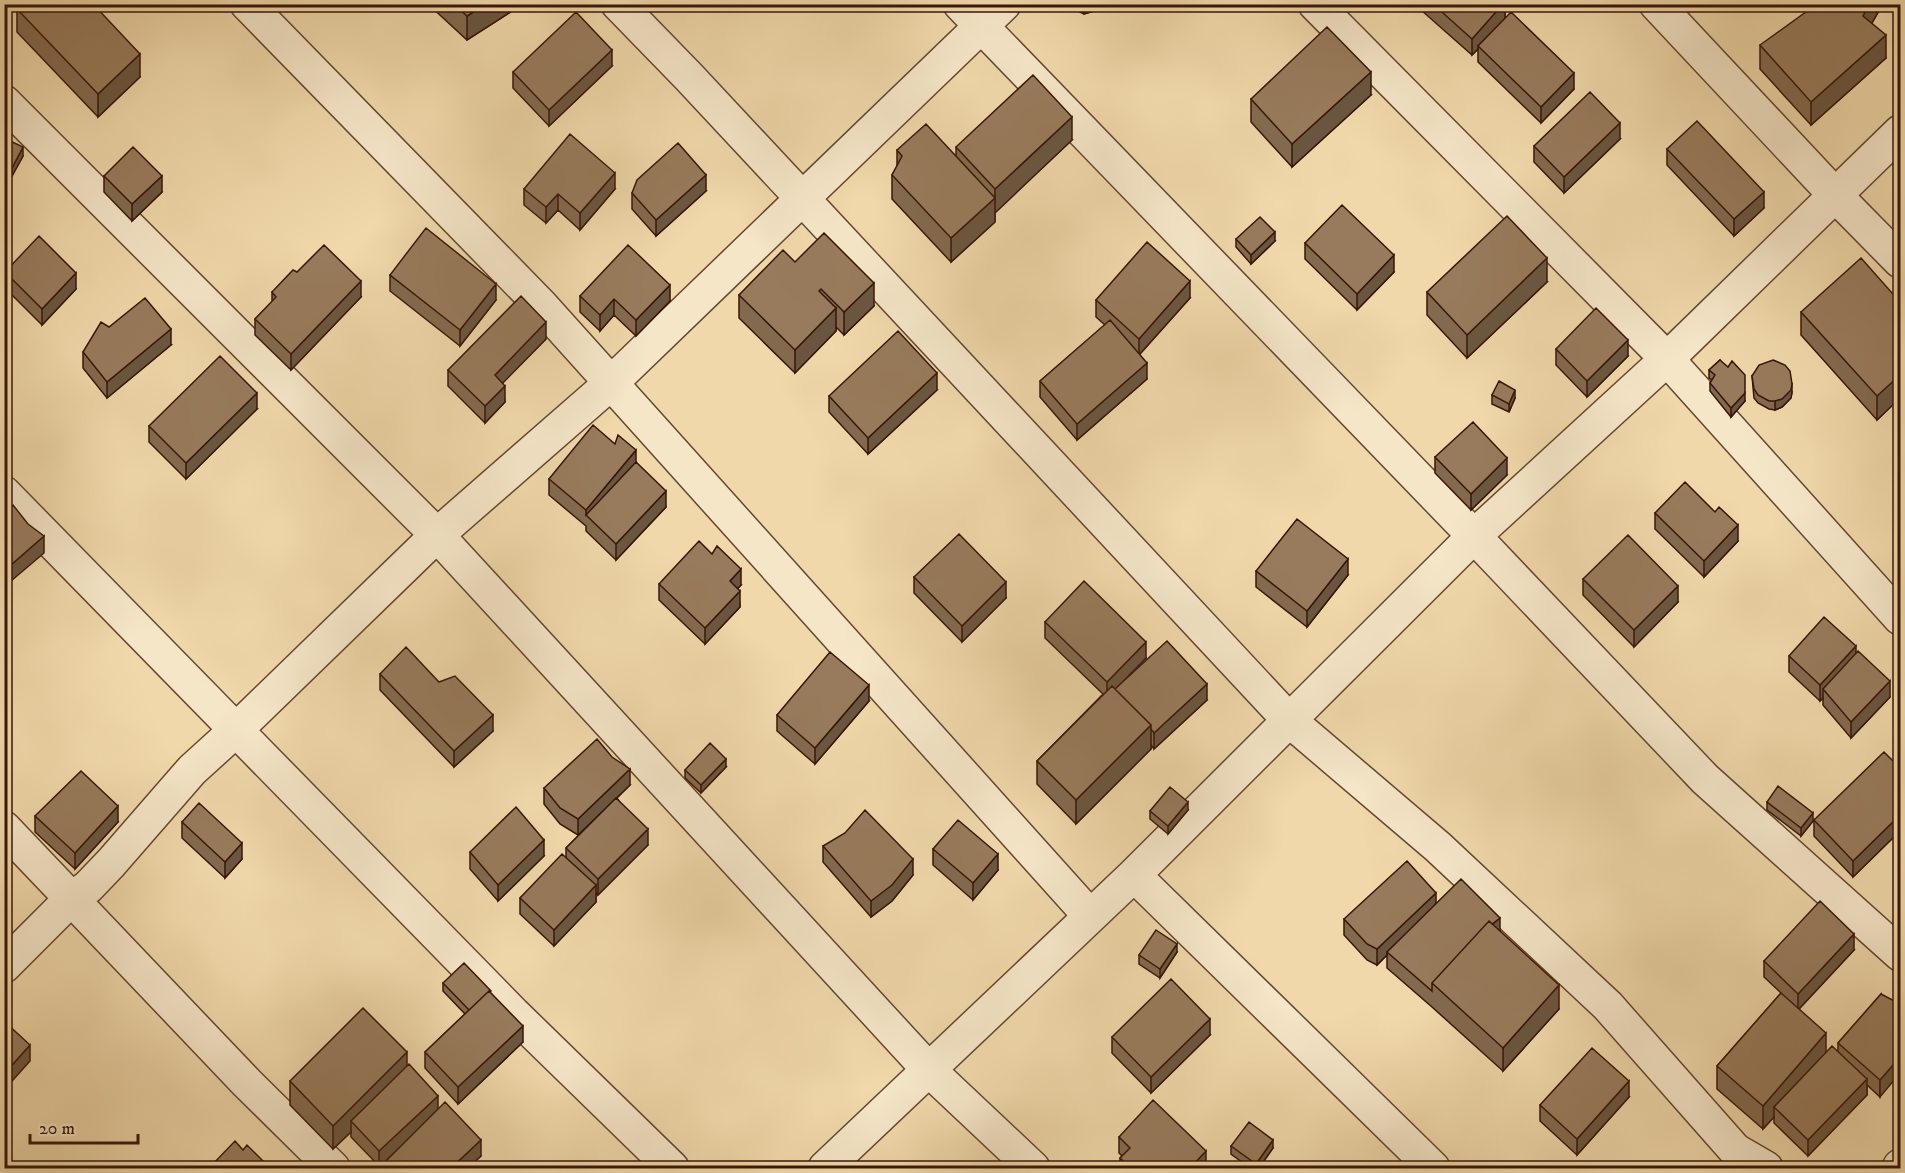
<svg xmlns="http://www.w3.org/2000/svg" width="1905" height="1173" font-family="'IM FELL DW Pica',serif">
<rect width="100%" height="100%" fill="#f0d8aa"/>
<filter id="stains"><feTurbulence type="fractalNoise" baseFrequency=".00333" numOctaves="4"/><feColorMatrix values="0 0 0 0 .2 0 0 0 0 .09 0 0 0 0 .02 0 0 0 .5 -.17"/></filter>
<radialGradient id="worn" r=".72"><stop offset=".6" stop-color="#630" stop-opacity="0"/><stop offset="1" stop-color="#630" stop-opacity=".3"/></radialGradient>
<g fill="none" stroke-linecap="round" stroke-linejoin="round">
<!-- minor casing -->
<g stroke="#664630" stroke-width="36">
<path id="minor" d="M 247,4 L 541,305 L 1090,916
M 618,4 L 689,77 L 1289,720 L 1438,847 L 1608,1006 L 1735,1150 L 1766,1168
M 960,4 L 1474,536 L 1705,779 L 1900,954
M 1315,4 L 1667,359 L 1900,618
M 1656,4 L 1836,196 L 1900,261
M 4,102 L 437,535 L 929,1070 L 1033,1168
M 4,493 L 514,1014 L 672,1168
M 4,828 L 247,1083 L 333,1168
M 1134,875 L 1433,1168
M 4,966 L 71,899 L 88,887 L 111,863 L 192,770 L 236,730 L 437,535 L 611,383 L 1004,4
M 825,1168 L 1134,875 L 1474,536 L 1667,359 L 1900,132
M 1899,1168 L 1900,1166"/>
</g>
<!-- minor -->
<use href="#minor" stroke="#f5e6c8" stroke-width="33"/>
</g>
<!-- wall -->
<path fill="#836a4f" stroke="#381608" stroke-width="1.5" d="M 428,4 L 523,4 L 467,40 Z
M 1070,4 L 1102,4 L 1097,10 L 1084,14 L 1071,8 Z
M 1421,4 L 1505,4 L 1505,18 L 1574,89 L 1541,123 L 1478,62 L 1478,49 L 1472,55 L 1421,10 Z
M 1881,4 L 1881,7 L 1872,23 L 1886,58 L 1811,125 L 1760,69 L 1760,45 Z
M 17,9 L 140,77 L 98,117 L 17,32 Z
M 612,66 L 549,126 L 513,88 L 513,72 Z
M 1371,95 L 1292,167 L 1251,122 L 1251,99 Z
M 4,138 L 23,156 L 12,176 L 4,173 Z
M 1620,139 L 1564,193 L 1534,162 L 1534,146 Z
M 1072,140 L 995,212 L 995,222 L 951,262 L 892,199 L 892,175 L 897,167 L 897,150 L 956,156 L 956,147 Z
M 1667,149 L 1764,208 L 1734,236 L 1667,165 Z
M 104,176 L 162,192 L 132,221 L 104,192 Z
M 524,189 L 615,189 L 580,230 L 558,210 L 546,223 L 524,205 Z
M 706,191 L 656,236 L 632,209 L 632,193 Z
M 1236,239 L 1275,241 L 1251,264 L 1236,247 Z
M 1305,243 L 1394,272 L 1357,310 L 1305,259 Z
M 795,262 L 874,306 L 844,335 L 836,327 L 836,331 L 795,373 L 739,318 L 739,295 Z
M 5,272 L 76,289 L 42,325 L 5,288 Z
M 390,275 L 496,300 L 460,346 L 390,291 Z
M 1547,282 L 1467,358 L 1427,315 L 1427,292 Z
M 272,292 L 361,297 L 291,370 L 255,335 L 255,319 L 272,302 Z
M 580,296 L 670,301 L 636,336 L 614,315 L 600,331 L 580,312 Z
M 1190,298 L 1139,355 L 1147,379 L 1077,440 L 1040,397 L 1040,381 L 1105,325 L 1096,317 L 1096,300 Z
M 1900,302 L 1900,398 L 1877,420 L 1801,335 L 1801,312 Z
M 546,339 L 502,383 L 505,402 L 485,423 L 448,386 L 448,370 Z
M 171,345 L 107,398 L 83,368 L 83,352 Z
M 1556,349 L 1628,356 L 1587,397 L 1556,365 Z
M 1720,360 L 1745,401 L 1731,417 L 1710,391 L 1710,383 L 1712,380 L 1709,378 L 1709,370 Z
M 1752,376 L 1792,392 L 1791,398 L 1782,407 L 1775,410 L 1769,409 L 1758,403 L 1754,398 Z
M 937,390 L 868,454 L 829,412 L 829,396 Z
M 1492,395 L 1515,398 L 1509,412 L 1492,404 Z
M 257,409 L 186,479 L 149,442 L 149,426 Z
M 1435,457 L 1507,475 L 1471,510 L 1435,473 Z
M 636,462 L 666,507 L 616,560 L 586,531 L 586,526 L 549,495 L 549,479 Z
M 1655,513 L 1738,541 L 1704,577 L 1655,529 Z
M 1256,571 L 1348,575 L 1307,627 L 1256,587 Z
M 914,577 L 1006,598 L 962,642 L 914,593 Z
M 1583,579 L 1678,602 L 1634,647 L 1583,595 Z
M 659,584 L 741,585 L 738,588 L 740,607 L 705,644 L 659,600 Z
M 1045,622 L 1146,658 L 1129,675 L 1207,700 L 1154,749 L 1151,745 L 1151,749 L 1076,824 L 1037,784 L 1037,761 L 1103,694 L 1045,638 Z
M 1856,653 L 1890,697 L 1851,738 L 1823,705 L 1823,698 L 1820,701 L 1789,672 L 1789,656 Z
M 380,674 L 439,682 L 493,731 L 454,767 L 380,690 Z
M 869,701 L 815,764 L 777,731 L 777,715 Z
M 1900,758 L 1900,831 L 1853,877 L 1814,836 L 1814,820 L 1899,767 L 1899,759 Z
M 726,767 L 701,793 L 685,778 L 685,770 Z
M 630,785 L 617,798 L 648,845 L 598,895 L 596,893 L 596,902 L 554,946 L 520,914 L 520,898 L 566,858 L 566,848 L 602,812 L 578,835 L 560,824 L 544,804 L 544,788 Z
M 1767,802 L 1813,821 L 1801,836 L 1767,810 Z
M 1188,810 L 1168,834 L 1150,819 L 1150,811 Z
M 35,816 L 118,822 L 75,869 L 35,832 Z
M 182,822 L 242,859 L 225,878 L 182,838 Z
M 823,846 L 913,875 L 892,901 L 871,917 L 823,862 Z
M 933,849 L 998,870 L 973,900 L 933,865 Z
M 470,852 L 544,856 L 498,901 L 470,869 Z
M 1436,904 L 1500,931 L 1559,1009 L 1503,1071 L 1432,1007 L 1387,968 L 1387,955 L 1377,965 L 1367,960 L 1344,935 L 1344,919 Z
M 1854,950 L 1799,1009 L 1826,1052 L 1838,1051 L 1838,1043 L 1881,994 L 1880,1097 L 1867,1085 L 1867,1095 L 1808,1156 L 1774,1123 L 1774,1117 L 1763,1129 L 1717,1089 L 1717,1066 L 1781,993 L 1764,977 L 1764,961 Z
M 1177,952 L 1160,978 L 1139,964 L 1139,955 Z
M 443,983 L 491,993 L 523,1042 L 458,1104 L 425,1068 L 425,1052 L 465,1014 L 443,991 Z
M 1210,1035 L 1151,1093 L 1112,1053 L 1112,1037 Z
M 407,1066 L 438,1109 L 481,1156 L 468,1168 L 380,1168 L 380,1167 L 351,1137 L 351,1132 L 333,1149 L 290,1105 L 290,1081 Z
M 1629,1097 L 1577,1155 L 1540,1121 L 1540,1105 Z
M 1119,1137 L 1206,1167 L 1205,1168 L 1120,1168 L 1120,1158 L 1122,1156 L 1119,1153 Z
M 1231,1146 L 1273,1148 L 1259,1168 L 1250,1168 L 1231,1154 Z"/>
<!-- shaded-wall -->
<path fill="#6a5640" stroke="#381608" stroke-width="1.5" d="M 486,4 L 523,4 L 467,40 L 467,16 Z
M 1087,4 L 1102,4 L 1097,10 L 1084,14 L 1084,5 Z
M 1503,4 L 1505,4 L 1505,19 L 1478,46 L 1478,49 L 1472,55 L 1472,39 Z
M 1869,4 L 1881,4 L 1881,7 L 1863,39 L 1863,16 Z
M 1886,35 L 1886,58 L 1811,125 L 1811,102 Z
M 612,50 L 612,66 L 549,126 L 549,110 Z
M 140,54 L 140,77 L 98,117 L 98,94 Z
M 1371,72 L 1371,95 L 1292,167 L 1292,144 Z
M 1574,73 L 1574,89 L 1541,123 L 1541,107 Z
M 1072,117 L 1072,140 L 995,213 L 995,189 Z
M 1620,123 L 1620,139 L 1564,193 L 1564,177 Z
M 23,147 L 23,156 L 12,176 L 12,168 Z
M 615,173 L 615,189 L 580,230 L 580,213 Z
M 706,175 L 706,191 L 656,236 L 656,220 Z
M 162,176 L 162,192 L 132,221 L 132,204 Z
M 1764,192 L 1764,208 L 1734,236 L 1734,219 Z
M 558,194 L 558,210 L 546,223 L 546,207 Z
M 995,198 L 995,222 L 951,262 L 951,238 Z
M 1275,232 L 1275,241 L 1251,264 L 1251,255 Z
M 1394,255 L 1394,272 L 1357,310 L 1357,294 Z
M 1547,258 L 1547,282 L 1467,358 L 1467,335 Z
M 76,273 L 76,289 L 42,325 L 42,309 Z
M 361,281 L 361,297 L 291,370 L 291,354 Z
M 1190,281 L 1190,298 L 1139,355 L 1139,339 Z
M 874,283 L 874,306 L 844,335 L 844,312 Z
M 496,284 L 496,300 L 460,346 L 460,330 Z
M 670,285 L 670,301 L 636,336 L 636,320 Z
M 614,299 L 614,315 L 600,331 L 600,315 Z
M 836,308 L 836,331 L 795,373 L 795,350 Z
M 546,322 L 546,339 L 495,391 L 495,375 Z
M 171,329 L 171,345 L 107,398 L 107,382 Z
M 1628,340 L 1628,356 L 1587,397 L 1587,381 Z
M 1900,352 L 1900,398 L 1877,420 L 1877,396 L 1897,355 Z
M 1147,363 L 1147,379 L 1077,440 L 1077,424 Z
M 937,373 L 937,390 L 868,454 L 868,438 Z
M 1792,384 L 1792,392 L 1791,398 L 1782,407 L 1775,410 L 1775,401 Z
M 505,386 L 505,402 L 485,423 L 485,406 Z
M 1515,390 L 1515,398 L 1509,412 L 1509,404 Z
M 257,393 L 257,409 L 186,479 L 186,463 Z
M 1745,393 L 1745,401 L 1731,417 L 1731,408 Z
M 636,450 L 636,466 L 586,515 L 586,510 Z
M 1507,458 L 1507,475 L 1471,510 L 1471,494 Z
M 666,491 L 666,507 L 616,560 L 616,544 Z
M 1738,525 L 1738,541 L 1704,577 L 1704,561 Z
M 44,536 L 44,553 L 4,587 L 4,571 Z
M 1348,559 L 1348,575 L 1307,627 L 1307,611 Z
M 741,569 L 741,585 L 730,597 L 730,581 Z
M 1006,582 L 1006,598 L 962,642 L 962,626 Z
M 1678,586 L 1678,602 L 1634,647 L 1634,630 Z
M 740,591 L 740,607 L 705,644 L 705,628 Z
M 1146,642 L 1146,658 L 1107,698 L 1107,682 Z
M 1856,646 L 1856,662 L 1823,689 L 1823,698 L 1820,701 L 1820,685 Z
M 1890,681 L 1890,697 L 1851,738 L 1851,722 Z
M 1207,684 L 1207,700 L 1154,749 L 1154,733 Z
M 869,685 L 869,701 L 815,764 L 815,748 Z
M 493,715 L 493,731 L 454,767 L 454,751 Z
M 1151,725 L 1151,749 L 1076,824 L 1076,800 Z
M 726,759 L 726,767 L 701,793 L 701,785 Z
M 630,769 L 630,785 L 578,835 L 578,819 Z
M 1188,802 L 1188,810 L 1168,834 L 1168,826 Z
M 118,806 L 118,822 L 75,869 L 75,853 Z
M 1813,813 L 1813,821 L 1801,836 L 1801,828 Z
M 1900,815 L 1900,831 L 1853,877 L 1853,861 Z
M 648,829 L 648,845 L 598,895 L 598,879 Z
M 544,840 L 544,856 L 498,901 L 498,885 Z
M 242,843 L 242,859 L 225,878 L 225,862 Z
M 998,854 L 998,870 L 973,900 L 973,883 Z
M 913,859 L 913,875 L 892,901 L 871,917 L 871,901 Z
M 596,885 L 596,902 L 554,946 L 554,930 Z
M 1436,893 L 1436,909 L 1387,952 L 1387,955 L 1377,965 L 1377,949 Z
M 1500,918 L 1500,934 L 1480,935 Z
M 1854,934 L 1854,950 L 1798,1010 L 1798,994 Z
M 1177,944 L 1177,952 L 1160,978 L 1160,969 Z
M 1559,985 L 1559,1009 L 1503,1071 L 1503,1048 Z
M 1210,1019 L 1210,1035 L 1151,1093 L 1151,1077 Z
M 523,1026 L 523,1042 L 458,1104 L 458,1087 Z
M 1826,1033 L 1826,1057 L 1774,1107 L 1774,1117 L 1763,1129 L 1763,1106 Z
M 30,1045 L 30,1061 L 4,1090 L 4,1074 Z
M 407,1052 L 407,1076 L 351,1121 L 351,1132 L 333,1149 L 333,1126 Z
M 1900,1057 L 1900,1073 L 1880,1097 L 1880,1080 Z
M 1867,1079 L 1867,1095 L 1808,1156 L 1808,1140 Z
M 1629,1081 L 1629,1097 L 1577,1155 L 1577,1139 Z
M 438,1096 L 438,1112 L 379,1167 L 379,1151 Z
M 481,1140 L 481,1156 L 468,1168 L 451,1168 Z
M 1273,1140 L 1273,1148 L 1259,1168 L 1256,1168 L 1256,1164 Z
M 1206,1151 L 1206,1167 L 1205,1168 L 1190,1168 Z"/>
<!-- building -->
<path fill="#987b5c" stroke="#381608" stroke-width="1.5" d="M 22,4 L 93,4 L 140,54 L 98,94 L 17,9 Z
M 454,4 L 486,4 L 467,16 Z
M 1433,4 L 1503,4 L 1472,39 Z
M 1817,4 L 1869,4 L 1863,16 L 1886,35 L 1811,102 L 1760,45 Z
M 576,12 L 612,50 L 549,110 L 513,72 Z
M 1511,12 L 1574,73 L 1541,107 L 1478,46 Z
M 1327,27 L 1371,72 L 1292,144 L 1251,99 Z
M 1033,75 L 1072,117 L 995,189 L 956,147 Z
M 1590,92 L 1620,123 L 1564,177 L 1534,146 Z
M 1697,121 L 1764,192 L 1734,219 L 1667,149 Z
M 926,124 L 995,198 L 951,238 L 892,175 L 902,156 L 897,150 Z
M 570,134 L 615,173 L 580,213 L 558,194 L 546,207 L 524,189 Z
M 4,138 L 23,147 L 12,168 L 4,164 Z
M 678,143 L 706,175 L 656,220 L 632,193 L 637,180 Z
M 133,147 L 162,176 L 132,204 L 104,176 Z
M 1342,205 L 1394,255 L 1357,294 L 1305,243 Z
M 1507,216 L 1547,258 L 1467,335 L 1427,292 Z
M 1260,217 L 1275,232 L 1251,255 L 1236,239 Z
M 426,228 L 496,284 L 460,330 L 390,275 Z
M 824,233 L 874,283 L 844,312 L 821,289 L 819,291 L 836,308 L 795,350 L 739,295 L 783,250 L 795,262 Z
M 39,236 L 76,273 L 42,309 L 5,272 Z
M 1147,242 L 1190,281 L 1139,339 L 1096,300 Z
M 324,245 L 361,281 L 291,354 L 255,319 L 276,297 L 272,292 L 293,270 L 297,272 Z
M 628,245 L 670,285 L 636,320 L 614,299 L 600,315 L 580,296 Z
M 1861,258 L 1900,302 L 1900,352 L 1897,355 L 1900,359 L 1900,375 L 1877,396 L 1801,312 Z
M 521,296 L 546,322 L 495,375 L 505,386 L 485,406 L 448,370 Z
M 145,298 L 171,329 L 107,382 L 83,352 L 101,322 L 109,327 Z
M 1596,308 L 1628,340 L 1587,381 L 1556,349 Z
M 1110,320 L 1147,363 L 1077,424 L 1040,381 Z
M 898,331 L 937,373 L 868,438 L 829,396 Z
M 220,356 L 257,393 L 186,463 L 149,426 Z
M 1720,360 L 1728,367 L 1732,361 L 1745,375 L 1745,393 L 1731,408 L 1710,383 L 1715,375 L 1709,370 Z
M 1773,360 L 1785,365 L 1790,371 L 1792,384 L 1791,390 L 1782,399 L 1775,401 L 1769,401 L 1758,395 L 1754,389 L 1752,376 L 1759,365 Z
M 1499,381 L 1515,390 L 1509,404 L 1492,395 Z
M 1473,422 L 1507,458 L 1471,494 L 1435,457 Z
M 593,425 L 615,444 L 618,435 L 636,450 L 586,510 L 549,479 Z
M 636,462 L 666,491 L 616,544 L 586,515 Z
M 1685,482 L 1715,512 L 1719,507 L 1738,525 L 1704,561 L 1655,513 Z
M 13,505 L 28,524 L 44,536 L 4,571 L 4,512 Z
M 1297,519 L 1348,559 L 1307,611 L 1256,571 Z
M 959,534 L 1006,582 L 962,626 L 914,577 Z
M 1628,535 L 1678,586 L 1634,630 L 1583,579 Z
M 699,541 L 712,554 L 717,546 L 741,569 L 730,581 L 740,591 L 705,628 L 659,584 Z
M 1084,581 L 1146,642 L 1107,682 L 1045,622 Z
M 1824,617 L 1856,646 L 1820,685 L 1789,656 Z
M 1167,641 L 1207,684 L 1154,733 L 1151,729 L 1151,725 L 1115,689 Z
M 406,647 L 439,682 L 455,676 L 493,715 L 454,751 L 380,674 Z
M 1858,651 L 1890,681 L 1851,722 L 1823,689 Z
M 830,652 L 869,685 L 815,748 L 777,715 Z
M 1112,686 L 1151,725 L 1076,800 L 1037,761 Z
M 597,739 L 612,757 L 630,769 L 578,819 L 560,808 L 544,788 Z
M 710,743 L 726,759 L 701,785 L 685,770 Z
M 1884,752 L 1900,768 L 1900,815 L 1853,861 L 1814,820 Z
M 81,771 L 118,806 L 75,853 L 35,816 Z
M 1778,786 L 1813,813 L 1801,828 L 1767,802 Z
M 1170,787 L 1188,802 L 1168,826 L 1150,811 Z
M 616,798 L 648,829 L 598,879 L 566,848 Z
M 199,803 L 242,843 L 225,862 L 182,822 Z
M 516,807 L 544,840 L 498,885 L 470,852 Z
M 865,810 L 913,859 L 892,885 L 871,901 L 823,846 L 845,833 Z
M 958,820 L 998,854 L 973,883 L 933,849 Z
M 562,854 L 596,885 L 554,930 L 520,898 Z
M 1407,861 L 1436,893 L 1377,949 L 1367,944 L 1344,919 Z
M 1461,879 L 1500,918 L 1492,924 L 1489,921 L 1432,983 L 1432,991 L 1387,952 Z
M 1820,901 L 1854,934 L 1798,994 L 1764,961 Z
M 1489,921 L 1559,985 L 1503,1048 L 1432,983 Z
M 1156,930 L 1177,944 L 1160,969 L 1139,955 Z
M 464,963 L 491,991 L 490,992 L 489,991 L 469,1010 L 443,983 Z
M 1171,979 L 1210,1019 L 1151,1077 L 1112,1037 Z
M 489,991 L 523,1026 L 458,1087 L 425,1052 Z
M 1781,993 L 1826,1033 L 1763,1106 L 1717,1066 Z
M 1881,994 L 1900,1004 L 1900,1057 L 1880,1080 L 1838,1043 Z
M 363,1008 L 407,1052 L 333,1126 L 290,1081 Z
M 4,1021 L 30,1045 L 4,1074 Z
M 1832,1046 L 1867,1079 L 1808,1140 L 1774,1107 Z
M 1592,1048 L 1629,1081 L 1577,1139 L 1540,1105 Z
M 409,1064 L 438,1096 L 379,1151 L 351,1121 Z
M 1153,1100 L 1206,1151 L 1190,1168 L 1131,1168 L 1120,1158 L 1130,1148 L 1119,1137 Z
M 445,1102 L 481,1140 L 451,1168 L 381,1168 L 380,1167 Z
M 1249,1122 L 1273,1140 L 1256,1164 L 1231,1146 Z
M 235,1141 L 243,1150 L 247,1145 L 270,1168 L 217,1168 L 213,1164 Z
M 1765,1163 L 1771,1168 L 1761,1168 Z"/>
<!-- margin -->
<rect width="1905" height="1173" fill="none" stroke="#f0d8aa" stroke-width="24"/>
<rect x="6" y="6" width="1893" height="1161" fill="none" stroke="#381608" stroke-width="3"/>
<rect x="12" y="12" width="1881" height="1149" fill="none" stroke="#381608" stroke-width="1.5"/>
<!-- scale -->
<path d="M30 1134v9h108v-9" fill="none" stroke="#381608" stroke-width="3"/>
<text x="39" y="1134" font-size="18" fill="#381608" stroke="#f5e6c8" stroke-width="4.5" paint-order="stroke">20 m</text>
<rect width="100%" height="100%" filter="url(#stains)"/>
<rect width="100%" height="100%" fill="url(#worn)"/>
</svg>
